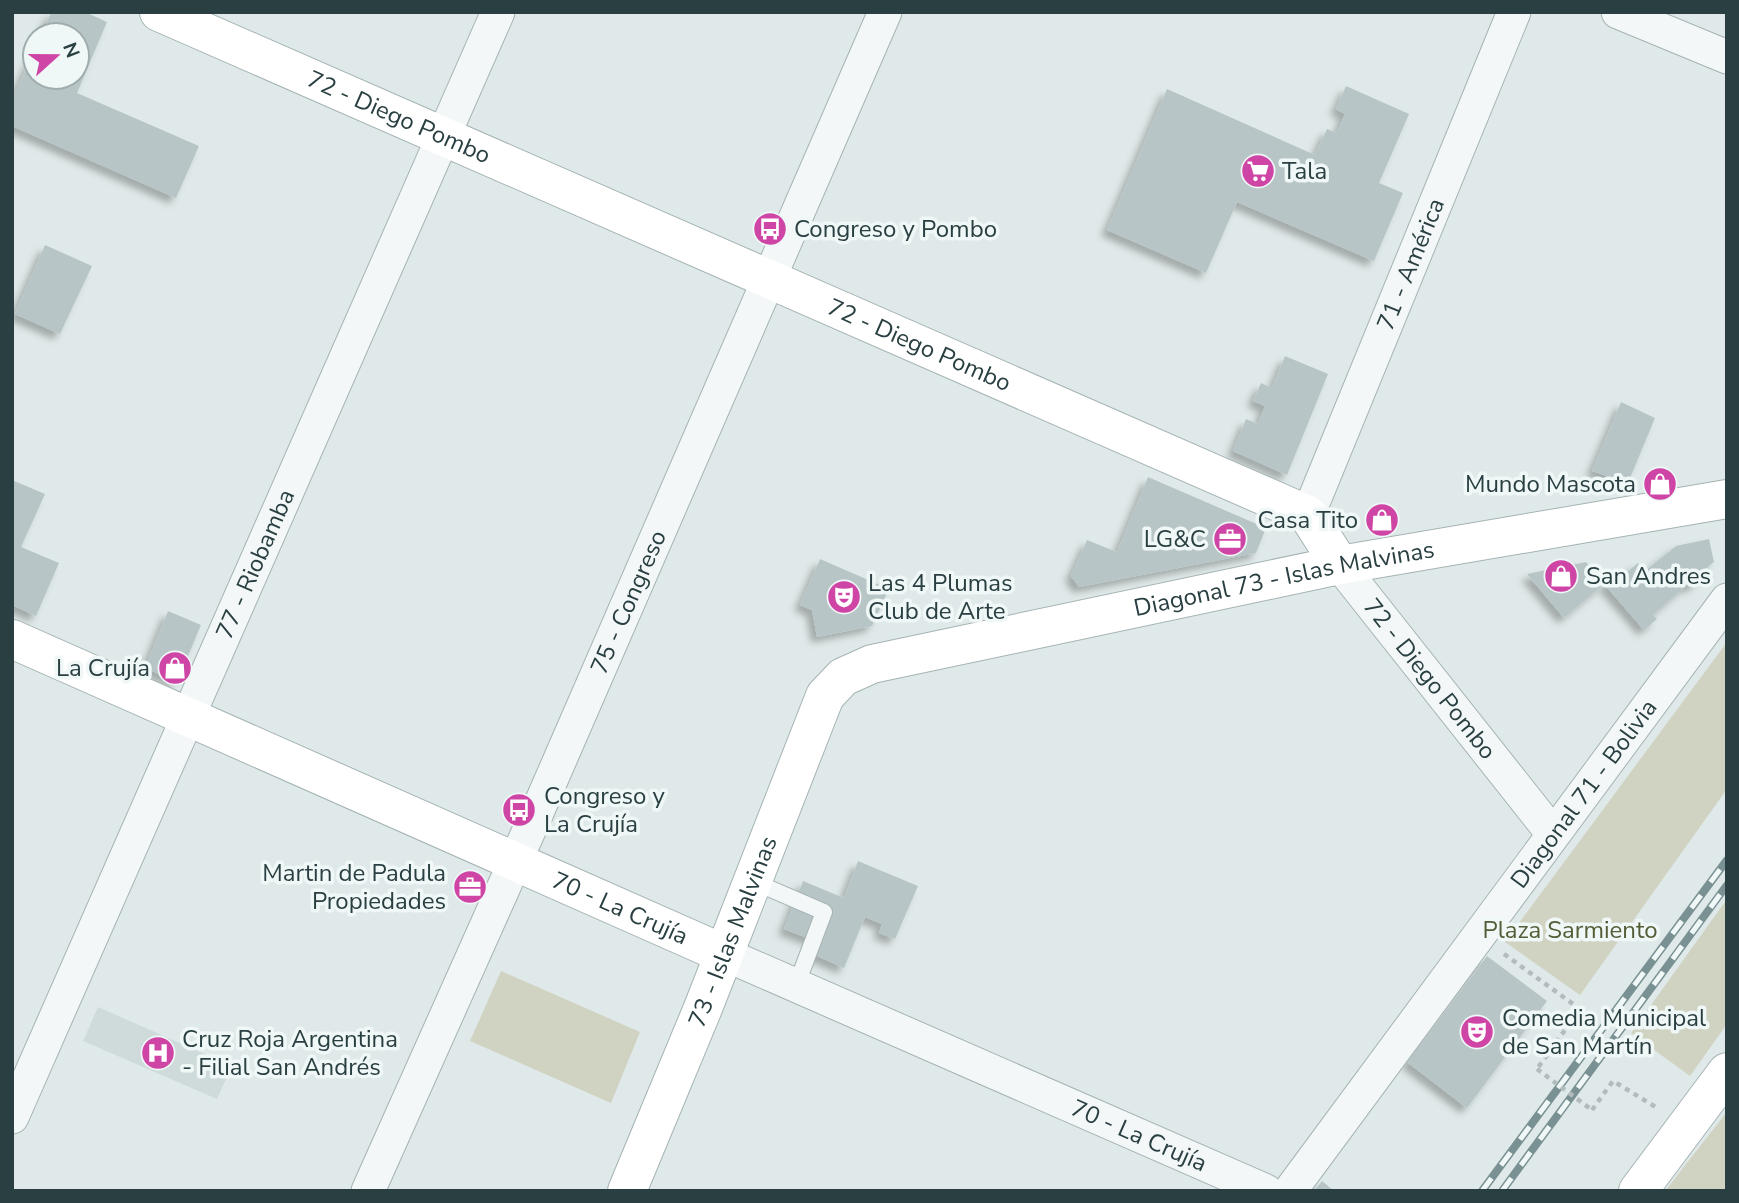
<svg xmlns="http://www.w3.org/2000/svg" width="1739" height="1203" font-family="'Nunito Sans',sans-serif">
<defs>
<filter id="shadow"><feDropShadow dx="-6" dy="6" stdDeviation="3.5" flood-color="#0004"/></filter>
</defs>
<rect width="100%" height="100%" fill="#e0e9e9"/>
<!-- built -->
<path fill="#cfdbdb" d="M 98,1007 L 232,1066 L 217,1099 L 83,1041 Z"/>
<!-- green -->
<path fill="#d0d3c2" d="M 1727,642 L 1727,789 L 1580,995 L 1505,942 Z
M 1727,899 L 1727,1024 L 1690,1076 L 1631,1033 Z
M 501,971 L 640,1032 L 611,1103 L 470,1041 Z
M 1727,1112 L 1727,1191 L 1665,1191 L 1726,1113 Z"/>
<!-- building -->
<path fill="#b8c5c6" filter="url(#shadow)" d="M 85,12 L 107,22 L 77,93 L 199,146 L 176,198 L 12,126 L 12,100 L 35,50 L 35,77 L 77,77 L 77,35 L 41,35 L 51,13 Z
M 1346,86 L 1409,114 L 1379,183 L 1403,193 L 1374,261 L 1237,202 L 1206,273 L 1107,230 L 1167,89 L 1315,155 L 1327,129 L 1337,133 L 1345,114 L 1336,109 Z
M 45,245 L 92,266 L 60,334 L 15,314 Z
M 1285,356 L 1328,374 L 1287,475 L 1233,451 L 1246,419 L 1258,424 L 1265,406 L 1253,401 L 1261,383 L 1272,388 Z
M 1621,402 L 1655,418 L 1628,483 L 1592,471 Z
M 1148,477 L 1266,528 L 1256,553 L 1079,587 L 1071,576 L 1087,540 L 1117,552 Z
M 12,480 L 45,494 L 21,547 L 59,563 L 36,616 L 12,605 Z
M 1709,539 L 1714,562 L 1704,570 L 1707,573 L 1690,588 L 1688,584 L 1653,615 L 1657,619 L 1644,630 L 1604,584 L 1618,573 L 1621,577 L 1638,563 L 1645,571 L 1676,546 Z
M 820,559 L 889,589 L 872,626 L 817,637 L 812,610 L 800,605 Z
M 1586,562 L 1604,584 L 1564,618 L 1527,574 Z
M 168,611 L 201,625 L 177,682 L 145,668 Z
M 858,861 L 918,886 L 895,939 L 879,933 L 882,924 L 865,917 L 844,968 L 810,953 L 815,941 L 784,929 L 803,881 L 844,898 Z
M 1487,956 L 1547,1001 L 1467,1108 L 1407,1062 Z
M 1322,1181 L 1334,1191 L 1314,1191 Z"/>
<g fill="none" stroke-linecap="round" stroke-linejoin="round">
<!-- lane casing -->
<g stroke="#a5b3b3" stroke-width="18">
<path id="lane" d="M 752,881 L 824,912 L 796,986"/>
</g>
<!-- street casing -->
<g stroke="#a5b3b3" stroke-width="35">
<g id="street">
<path d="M 1618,12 L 1727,57"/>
<path id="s1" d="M 1308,515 L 1514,12"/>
<path id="s2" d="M 1340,565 L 1553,834"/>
<path id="s3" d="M 724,954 L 1266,1191"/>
<path id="s4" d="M 12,1117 L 498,12"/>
<path id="s5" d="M 368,1191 L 535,817 L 885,12"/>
<path id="s6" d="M 1290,1191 L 1727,600"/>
</g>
</g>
<!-- secondary casing -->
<g stroke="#a5b3b3" stroke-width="40">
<g id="secondary">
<path id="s7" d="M 159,12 L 1308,515 L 1340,565"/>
<path id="s8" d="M 12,639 L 724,954"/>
<path id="s9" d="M 627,1191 L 703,1008 L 825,696 L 843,677 L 872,664 L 1340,565 L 1727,499"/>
<path d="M 1638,1191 L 1727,1072"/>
</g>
</g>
<!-- path -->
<path stroke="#b2bcbd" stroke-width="4.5" stroke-dasharray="5 5" stroke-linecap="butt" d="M 1504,954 L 1580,1009 L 1537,1069
M 1592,1110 L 1613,1081 L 1659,1109"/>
<!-- lane -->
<use href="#lane" stroke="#f3f7f8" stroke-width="16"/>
<!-- street -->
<use href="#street" stroke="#f3f7f8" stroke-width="33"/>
<!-- secondary -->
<use href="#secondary" stroke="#fff" stroke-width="38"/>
<!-- rail casing -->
<g stroke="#7a9193" stroke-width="8">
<path id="rail" d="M 1482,1191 L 1727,860
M 1502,1191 L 1727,885"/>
</g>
<!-- rail -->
<use href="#rail" stroke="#f0f7f7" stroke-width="5" stroke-dasharray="16" stroke-linecap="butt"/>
<!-- path-bridge -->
<path stroke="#b2bcbd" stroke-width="4.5" stroke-dasharray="5 5" stroke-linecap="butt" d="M 1537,1069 L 1592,1110"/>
</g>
<!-- icons -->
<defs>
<g id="supermarket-disc" transform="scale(1.75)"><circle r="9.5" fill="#cf45a6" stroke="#f0f7f7"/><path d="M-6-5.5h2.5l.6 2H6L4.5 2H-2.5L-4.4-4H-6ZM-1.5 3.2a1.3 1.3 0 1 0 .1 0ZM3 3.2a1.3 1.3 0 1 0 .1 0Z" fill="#fff"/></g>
<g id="bus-disc" transform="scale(1.75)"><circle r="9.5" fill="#cf45a6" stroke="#f0f7f7"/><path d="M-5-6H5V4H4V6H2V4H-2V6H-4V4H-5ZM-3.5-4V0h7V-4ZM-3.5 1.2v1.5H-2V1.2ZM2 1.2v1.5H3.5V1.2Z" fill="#fff"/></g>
<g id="shop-disc" transform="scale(1.75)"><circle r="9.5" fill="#cf45a6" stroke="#f0f7f7"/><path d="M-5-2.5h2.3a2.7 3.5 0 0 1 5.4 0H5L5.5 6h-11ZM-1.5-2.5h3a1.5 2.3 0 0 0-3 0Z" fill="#fff"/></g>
<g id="office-disc" transform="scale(1.75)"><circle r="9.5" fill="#cf45a6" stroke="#f0f7f7"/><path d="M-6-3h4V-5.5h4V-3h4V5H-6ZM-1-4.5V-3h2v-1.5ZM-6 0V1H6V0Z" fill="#fff"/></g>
<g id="theatre-disc" transform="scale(1.75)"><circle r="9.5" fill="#cf45a6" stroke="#f0f7f7"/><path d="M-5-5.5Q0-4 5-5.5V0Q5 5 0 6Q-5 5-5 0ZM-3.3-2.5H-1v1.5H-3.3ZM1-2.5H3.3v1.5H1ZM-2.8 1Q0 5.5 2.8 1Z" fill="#fff"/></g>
<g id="hospital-disc" transform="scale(1.75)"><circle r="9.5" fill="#cf45a6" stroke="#f0f7f7"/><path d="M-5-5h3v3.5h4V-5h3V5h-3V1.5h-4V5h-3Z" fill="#fff"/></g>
</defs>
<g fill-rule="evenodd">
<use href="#supermarket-disc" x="1258" y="171"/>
<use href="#bus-disc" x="770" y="229"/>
<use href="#shop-disc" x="1660" y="484"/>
<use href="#shop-disc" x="1382" y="520"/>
<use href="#office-disc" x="1230" y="539"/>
<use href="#shop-disc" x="1561" y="576"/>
<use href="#theatre-disc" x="844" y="597"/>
<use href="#shop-disc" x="175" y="668"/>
<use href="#bus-disc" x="519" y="810"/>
<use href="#office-disc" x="470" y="887"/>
<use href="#theatre-disc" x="1477" y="1032"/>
<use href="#hospital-disc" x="158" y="1053"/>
</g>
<g text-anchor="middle" stroke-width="7" stroke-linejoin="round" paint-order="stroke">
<!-- street labels -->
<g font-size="24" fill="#293f41" stroke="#f0f7f7">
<text dy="8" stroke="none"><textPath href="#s7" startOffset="262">72 - Diego Pombo</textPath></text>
<text dy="8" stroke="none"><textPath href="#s1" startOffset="271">71 - América</textPath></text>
<text dy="8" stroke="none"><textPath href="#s7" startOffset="830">72 - Diego Pombo</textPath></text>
<text dy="8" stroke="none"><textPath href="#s4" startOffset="604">77 - Riobamba</textPath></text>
<text dy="8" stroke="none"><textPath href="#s9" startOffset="1012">Diagonal 73 - Islas Malvinas</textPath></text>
<text dy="8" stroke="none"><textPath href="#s5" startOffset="644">75 - Congreso</textPath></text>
<text dy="8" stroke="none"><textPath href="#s2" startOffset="145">72 - Diego Pombo</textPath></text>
<text dy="8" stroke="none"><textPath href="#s6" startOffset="494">Diagonal 71 - Bolivia</textPath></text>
<text dy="8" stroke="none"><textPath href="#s8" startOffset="665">70 - La Crujía</textPath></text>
<text dy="8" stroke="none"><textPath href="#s9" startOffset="280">73 - Islas Malvinas</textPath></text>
<text dy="8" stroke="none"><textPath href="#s3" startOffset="453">70 - La Crujía</textPath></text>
</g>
<!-- poi labels -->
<g font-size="24" fill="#293f41" stroke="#f0f7f7" text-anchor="start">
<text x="1282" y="179">Tala</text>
<text x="794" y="237">Congreso y Pombo</text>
<text x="1636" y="492" text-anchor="end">Mundo Mascota</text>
<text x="1358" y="528" text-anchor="end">Casa Tito</text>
<text x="1206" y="547" text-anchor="end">LG&amp;C</text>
<text x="1586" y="584">San Andres</text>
<text x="868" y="591">Las 4 Plumas<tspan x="868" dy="28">Club de Arte</tspan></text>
<text x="150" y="676" text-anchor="end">La Crujía</text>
<text x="544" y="804">Congreso y<tspan x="544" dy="28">La Crujía</tspan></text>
<text x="446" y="881" text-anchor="end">Martin de Padula<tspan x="446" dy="28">Propiedades</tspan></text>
<text x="1502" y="1026">Comedia Municipal<tspan x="1502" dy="28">de San Martín</tspan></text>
<text x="182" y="1047">Cruz Roja Argentina<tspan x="182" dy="28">- Filial San Andrés</tspan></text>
</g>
<!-- park labels -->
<g font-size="24" fill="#535d36" stroke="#f0f7f7">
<text x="1570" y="938">Plaza Sarmiento</text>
</g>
</g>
<!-- border -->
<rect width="1739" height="1203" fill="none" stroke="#293f41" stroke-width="28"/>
<!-- north arrow -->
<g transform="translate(56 56) rotate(69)"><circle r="33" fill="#f0f7f7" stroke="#a0adae" stroke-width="2"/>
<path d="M0-5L12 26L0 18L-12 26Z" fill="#cf45a6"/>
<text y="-10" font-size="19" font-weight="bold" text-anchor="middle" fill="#293f41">N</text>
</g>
</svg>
